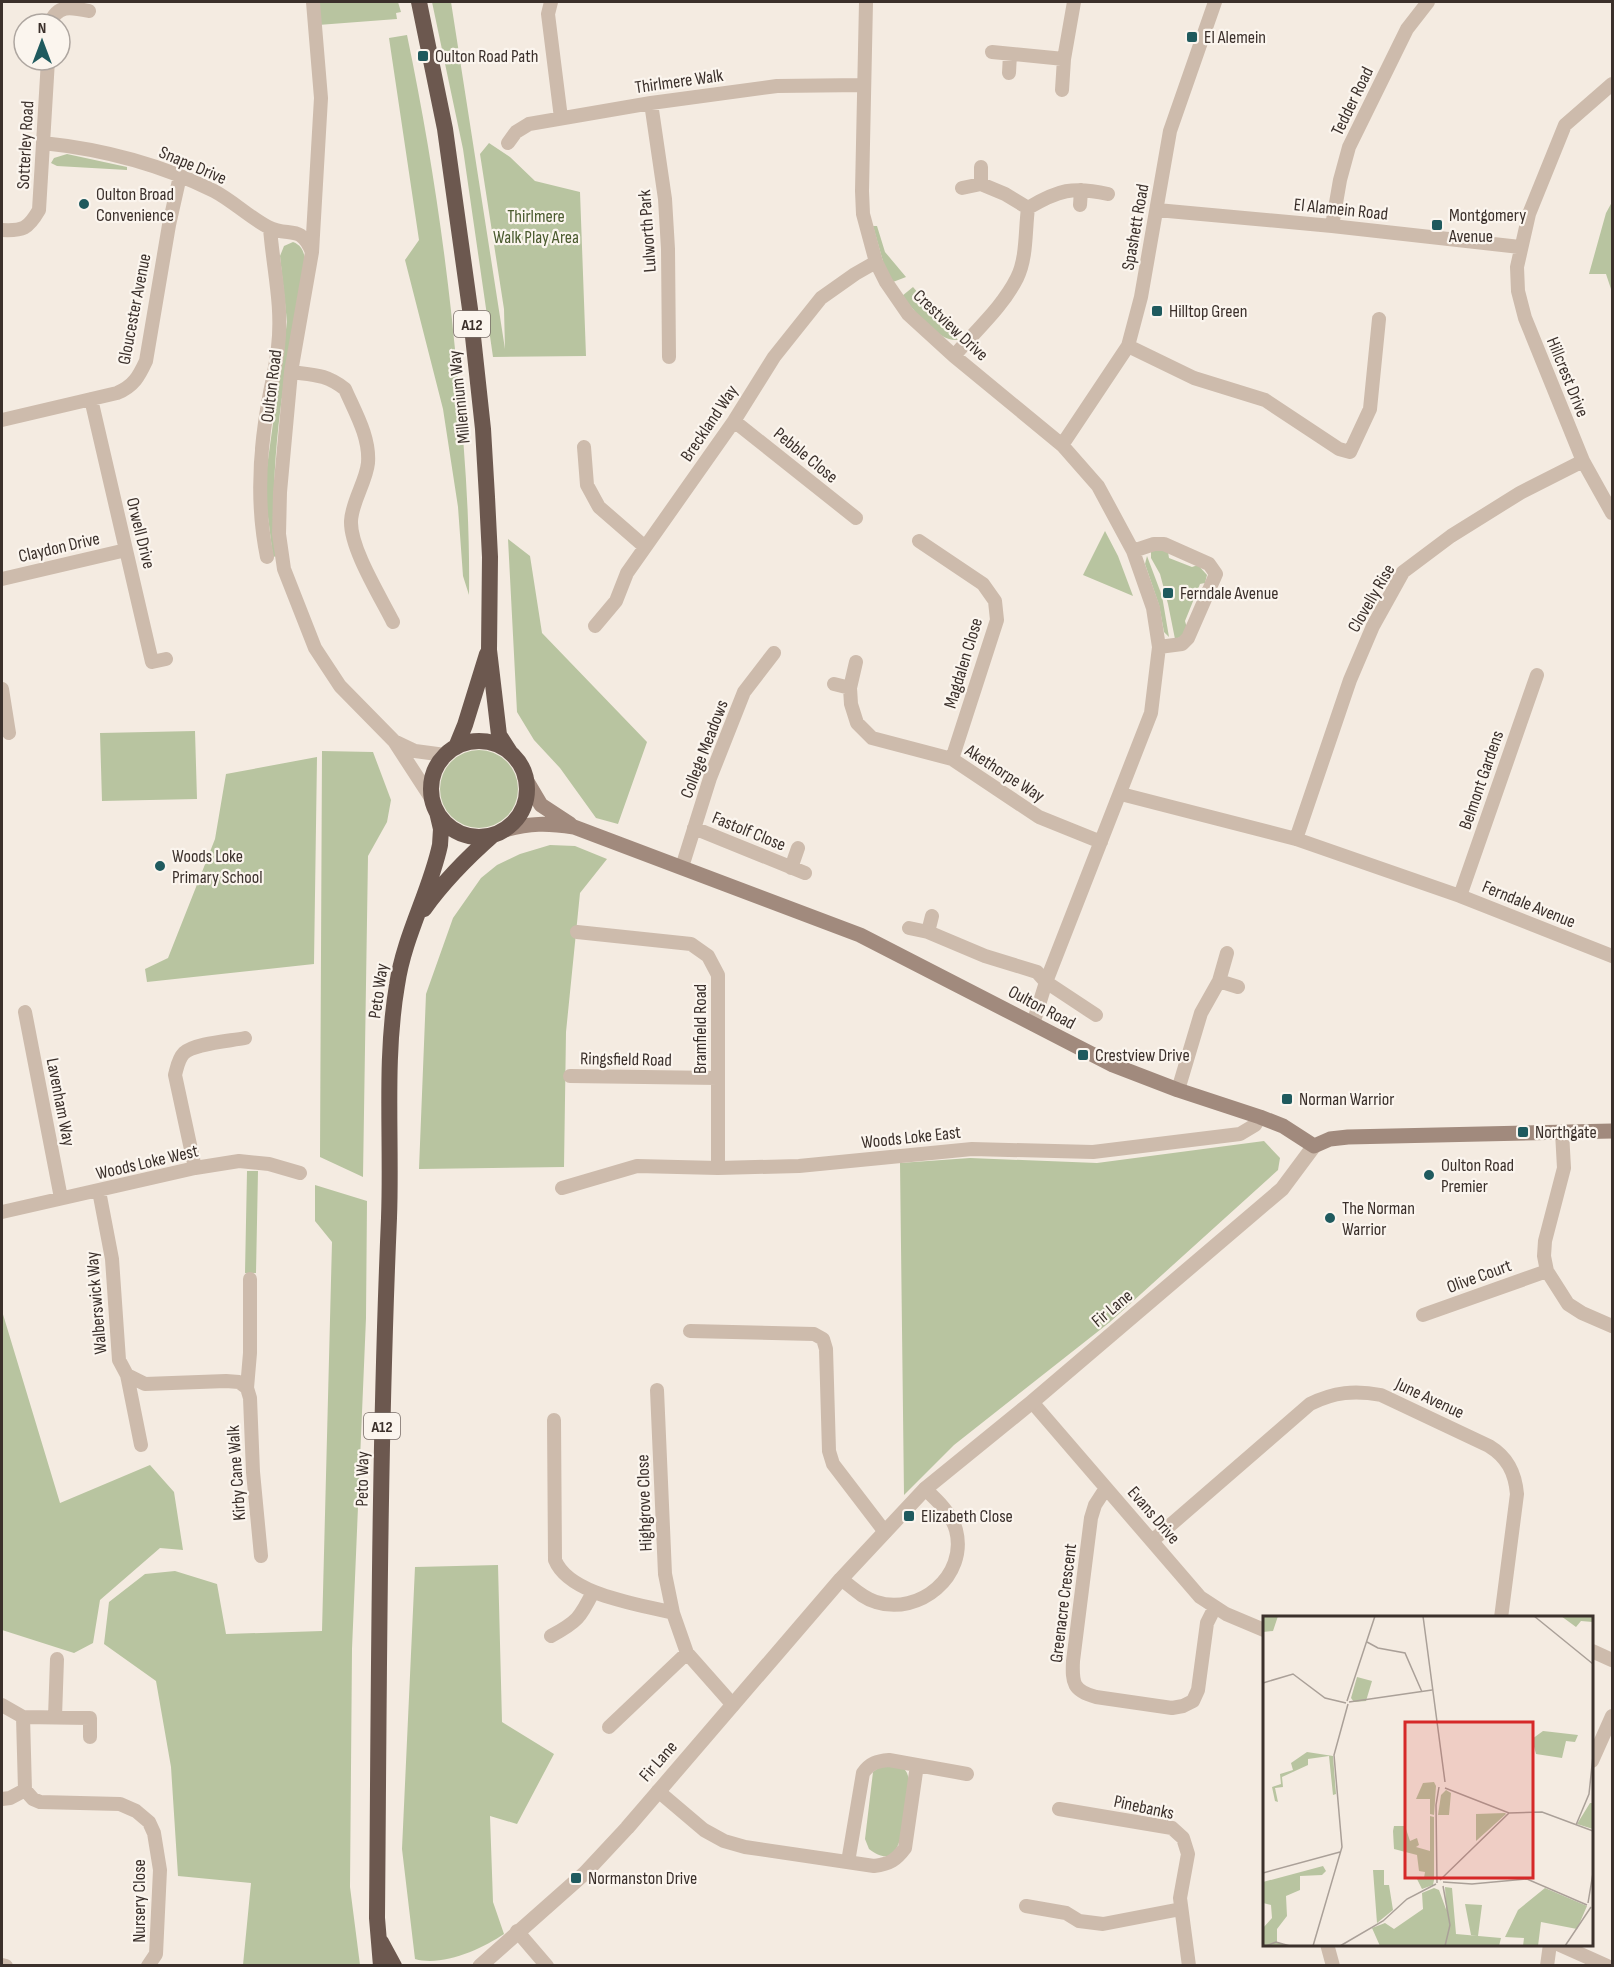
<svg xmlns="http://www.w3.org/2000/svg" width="1614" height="1967" font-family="'Sofia Sans Condensed',sans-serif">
<rect width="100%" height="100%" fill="#f4ebe1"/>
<!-- green -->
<path fill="#b8c4a0" d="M 317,2 L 398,2 L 401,12 L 396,13 L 397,19 L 318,25 Z
M 432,2 L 451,2 L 505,349 L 504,309 L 480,154 L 489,143 L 510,157 L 535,181 L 580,192 L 586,356 L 493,357 L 463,149 Z
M 407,35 C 431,150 448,265 458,382 C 465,453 470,523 469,595 L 463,576 L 458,507 L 443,409 L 405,260 L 419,240 L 389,38 Z
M 67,154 L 127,167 L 127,170 L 57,166 L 51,163 L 54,158 Z
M 1612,202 L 1612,292 L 1606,274 L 1589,274 L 1606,213 Z
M 873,226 L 877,226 L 885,252 L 906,277 L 893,282 L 884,265 Z
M 293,242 C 301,245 303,250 305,258 C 289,356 266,456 277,556 L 273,557 L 267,509 L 267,467 L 287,322 L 280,256 L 284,246 Z
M 913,287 L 958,340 C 937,342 914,310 902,296 Z
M 1105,531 L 1118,556 L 1133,596 L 1083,575 Z
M 508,539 L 530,556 L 542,633 L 647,742 L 618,824 L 596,818 L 560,768 L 534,740 L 517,712 Z
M 1155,548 L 1168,552 L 1169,558 L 1192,567 L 1198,565 L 1207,575 L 1205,583 L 1200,584 L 1185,621 L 1187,628 L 1181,637 L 1175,639 L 1168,604 L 1160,574 L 1151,558 L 1151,552 Z
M 1147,556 L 1162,596 L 1169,637 L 1164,632 L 1159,605 L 1145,564 Z
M 195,731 L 197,799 L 102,801 L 100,733 Z
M440 789a39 39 0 1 1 78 0a39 39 0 1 1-78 0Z
M 322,751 L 373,752 L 391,800 L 387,822 L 368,856 L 363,1177 L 320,1157 Z
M 317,757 L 314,964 L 147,982 L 145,969 L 168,958 L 215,839 L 226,774 Z
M 550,845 L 575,846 L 607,859 L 580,893 L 566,1032 L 564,1167 L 419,1169 L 426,994 L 453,918 L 481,878 L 497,865 L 520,854 Z
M 1264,1141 L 1280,1158 L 1278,1170 L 1110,1322 L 954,1445 L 904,1495 L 900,1163 L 970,1158 L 1097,1163 Z
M 247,1171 L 258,1171 L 256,1273 L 245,1273 Z
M 315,1185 L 367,1201 L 366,1318 L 352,1649 L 350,1887 L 360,1965 L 243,1965 L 251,1883 L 178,1876 L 171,1767 L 156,1681 L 104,1644 L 109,1602 L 145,1574 L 175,1571 L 217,1584 L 226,1634 L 322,1631 L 332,1242 L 315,1221 Z
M 2,1311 L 60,1503 L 150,1465 L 174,1492 L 183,1550 L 160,1548 L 100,1600 L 93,1643 L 74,1653 L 2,1630 Z
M 498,1565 L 502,1722 L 554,1754 L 517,1824 L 490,1816 L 493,1902 L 504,1934 C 482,1949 442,1967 415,1959 L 402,1849 L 415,1567 Z
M 882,1765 L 903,1768 C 906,1771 907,1772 908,1776 C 911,1785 906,1800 905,1809 C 902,1828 901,1874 869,1849 L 865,1839 L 873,1772 Z"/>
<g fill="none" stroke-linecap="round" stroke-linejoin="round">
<!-- minor -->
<path stroke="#cdbbac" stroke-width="14" d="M 313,2 L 321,98 L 312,252 L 291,372 L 280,492 L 279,534 L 284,569 L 315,648 L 340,686 L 394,741 L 431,798
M 551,2 L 548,14 L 561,118
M 866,2 L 862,191 L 863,214 L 876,262 L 886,282 L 908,314 L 954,356 L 1062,445 L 1098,486 L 1133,551 L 1153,608 L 1159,647 L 1151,713 L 1046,982 L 1033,1024
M 50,24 C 57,4 71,7 89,11
M 992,52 L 1064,59
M 1009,73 L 1010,54
M 1612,84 L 1565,125 L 1529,214 L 1517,267 L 1518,291 L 1525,318 L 1583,461 L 1612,513
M 1062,90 L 1064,59 L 1074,2
M 651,103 L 665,199 L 668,249 L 669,357
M 43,143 C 101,149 162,165 214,191 C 233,201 249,217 268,227 C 289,238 300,223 312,252
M 508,143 L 516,132 L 529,124 L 651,103 L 777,86 L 864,85
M 981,184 L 981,167
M 962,188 L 981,184 L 1005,194 L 1028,208 C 1058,190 1073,186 1108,194
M 1080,205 L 1081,190
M 1157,210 L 1332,226 L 1520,247
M 1332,226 L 1340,180 L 1349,147 L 1407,29 L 1428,2
M 2,230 C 23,231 28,229 39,210 L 48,60
M 1128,346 L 1194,378 L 1265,400 L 1339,449 L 1350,452 L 1370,409 L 1379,319
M 954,356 C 975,331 1002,308 1017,278 C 1027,258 1025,231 1028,208
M 291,372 C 314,375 326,374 345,389 C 355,412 370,437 368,463 C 366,482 352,501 351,521 C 350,548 380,596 393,622
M 91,399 L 152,662 L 166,659
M 2,420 L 117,393 C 134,386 139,376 146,361 L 169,225 L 180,176
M 734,421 L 856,518
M 1062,445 L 1128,346 L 1141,297 L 1170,131 L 1215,2
M 584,447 L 587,485 L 599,507 L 645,547
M 919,541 L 983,584 L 995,601 L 997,620 L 952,759
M 1133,551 L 1154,544 L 1164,544 L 1209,564 L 1216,574 L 1188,638 L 1182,644 L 1159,647
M 267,557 C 257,509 259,458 267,410 C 270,389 276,368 278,347 C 283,306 273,268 270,228
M 2,579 L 126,550
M 595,626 L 616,601 L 627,573 L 734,421 L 774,357 L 821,298 L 855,274 L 876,262
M 856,662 L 850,688 L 851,704 L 857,723 L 872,738 L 952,759 L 1039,817 L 1101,842
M 834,684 L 850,688
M 2,689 L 9,733
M 394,741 L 415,751 L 445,755
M 1121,794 L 1296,839 L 1460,896 L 1612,956
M 694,828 L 805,873
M 1296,839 L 1350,680 L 1373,626 L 1403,572 L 1451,536 L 1520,493 L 1583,461
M 682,867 L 710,778 L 744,692 L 774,653
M 791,868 L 798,848
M 1460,896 L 1537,675
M 909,928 L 928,932 L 985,956 L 1037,972 L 1046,982 L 1096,1015
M 577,932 L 691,944 L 708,956 L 718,975 L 718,1168
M 928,932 L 932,916
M 1219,981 L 1238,987
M 25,1012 L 61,1198
M 570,1076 L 718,1078
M 1178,1090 L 1201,1013 L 1219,981 L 1227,953
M 1562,1132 L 1564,1168 L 1545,1241 L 1544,1256 L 1547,1271 L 1568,1304 L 1582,1313 L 1612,1326
M 195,1168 L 175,1075 C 177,1068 178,1059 184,1053 C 195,1043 230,1041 245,1038
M 562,1188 L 637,1166 L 718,1168 L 799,1166 L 972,1149 L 1093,1152 L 1240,1134 L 1255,1125 L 1260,1117
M 99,1191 L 112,1259 L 119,1360 L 127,1375 L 141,1445
M 2,1212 L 195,1168 L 239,1161 L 269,1164 L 300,1173
M 1423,1315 L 1547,1271
M 690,1331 L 814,1334 L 823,1339 L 826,1349 L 829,1451 L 833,1464 L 885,1532
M 127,1375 L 145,1384 L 226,1381 L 239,1382 L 247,1388 L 250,1398 L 253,1472 L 261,1556
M 247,1388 L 250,1353 L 250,1279
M 657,1390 L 665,1574 L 673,1613 L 687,1653 L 733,1705
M 1032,1402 L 1200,1597 L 1226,1614 L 1264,1630
M 554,1420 L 555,1560 C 569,1595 639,1604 673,1613
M 1106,1488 L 1095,1505 L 1091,1518 L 1073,1661 C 1072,1683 1073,1691 1096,1697 L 1172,1708 L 1183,1706 L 1193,1701 L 1198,1690 L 1207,1623 L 1215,1607
M 1152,1541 L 1310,1404 C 1334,1392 1355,1390 1381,1395 L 1489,1446 C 1507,1457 1515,1472 1517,1494 L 1501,1618
M 841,1579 C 852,1587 862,1598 876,1602 C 919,1616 968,1576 956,1530 C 951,1513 938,1501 925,1489
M 551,1636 C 577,1622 580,1618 593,1592
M 1592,1651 L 1612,1660
M 2,1705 L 23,1717
M 55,1717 L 57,1659
M 609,1727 L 687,1653
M 90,1737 L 90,1718 L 23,1717 L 25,1790 L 33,1799 L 40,1802 L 120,1804 L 136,1811 L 149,1822 L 154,1833 L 160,1870 L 156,1954 L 148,1966
M 1592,1761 L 1612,1716
M 658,1791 L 704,1830 L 724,1841 L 745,1847 L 874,1866 C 890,1864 896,1860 905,1848 L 917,1765
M 2,1799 L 10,1798 L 25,1790
M 1059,1809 L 1172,1828 L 1183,1838 L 1188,1854 L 1180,1898 L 1189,1966
M 848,1862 L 863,1773 C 870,1763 877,1761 889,1760 L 967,1774
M 1026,1906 L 1066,1913 L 1079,1921 L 1103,1924 L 1181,1909
M 517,1931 L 547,1966
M 1327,1944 L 1333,1966
M 1558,1944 L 1607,1966
M 2,1965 L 6,1966
M 1547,1966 L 1550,1944"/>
<!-- tertiary -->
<path stroke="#cdbbac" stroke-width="15" d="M 480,1966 L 585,1873 L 627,1828 L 841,1579 L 925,1489 L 1032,1402 L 1282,1189 L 1314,1146"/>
<!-- secondary -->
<path stroke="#a18a7d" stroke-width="15" d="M 525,778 L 541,805 L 570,824
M 504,830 C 530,823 547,823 574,827 L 860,935 L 1113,1065 L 1178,1090 L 1260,1117 L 1283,1126 L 1314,1146 L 1330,1139 L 1348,1137 L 1612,1131"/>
<!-- trunk -->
<path stroke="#6c584f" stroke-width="16" d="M 419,2 L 445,129 L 470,309 L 483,429 L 487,497 L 490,557 L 489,650 L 499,735 L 510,752
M431 789a48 48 0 1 1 96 0a48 48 0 1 1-96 0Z
M 456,747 L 465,725 L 487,654
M 424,909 C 444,881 468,857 493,835
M 381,1942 L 394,1966
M 381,1966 L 377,1918 C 379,1685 379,1451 389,1218 C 392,1140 384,1061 397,985 C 404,936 430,892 440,845 L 441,829 L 437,812"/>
</g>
<!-- markers -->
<g fill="#1f5a5e" stroke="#fbf5ee" stroke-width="2">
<rect x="1186" y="31" width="12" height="12" rx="3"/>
<rect x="417" y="50" width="12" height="12" rx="3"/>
<circle cx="84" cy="204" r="6"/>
<rect x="1431" y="219" width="12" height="12" rx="3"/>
<rect x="1151" y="305" width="12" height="12" rx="3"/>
<rect x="1162" y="587" width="12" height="12" rx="3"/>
<circle cx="160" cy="866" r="6"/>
<rect x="1077" y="1049" width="12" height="12" rx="3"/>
<rect x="1281" y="1093" width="12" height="12" rx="3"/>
<rect x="1517" y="1126" width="12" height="12" rx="3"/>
<circle cx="1429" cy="1175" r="6"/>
<circle cx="1330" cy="1218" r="6"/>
<rect x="903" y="1510" width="12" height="12" rx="3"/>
<rect x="570" y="1872" width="12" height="12" rx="3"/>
</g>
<g text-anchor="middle" stroke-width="4.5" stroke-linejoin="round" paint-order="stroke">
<!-- shield labels -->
<g fill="#fbf5ee" stroke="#756b66" stroke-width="1.5">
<rect x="454" y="311" width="36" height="26" rx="4.5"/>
<rect x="364" y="1413" width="36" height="26" rx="4.5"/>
</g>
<g font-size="16" font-weight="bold" fill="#3b302b">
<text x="472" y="330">A12</text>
<text x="382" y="1432">A12</text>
</g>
<!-- poi labels -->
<g font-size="18" fill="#3b302b" stroke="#fbf5ee" text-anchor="start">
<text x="1204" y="43">El Alemein</text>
<text x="435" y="62">Oulton Road Path</text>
<text x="96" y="200">Oulton Broad<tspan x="96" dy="21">Convenience</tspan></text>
<text x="1449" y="221">Montgomery<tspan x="1449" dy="21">Avenue</tspan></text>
<text x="1169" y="317">Hilltop Green</text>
<text x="1180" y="599">Ferndale Avenue</text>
<text x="172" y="862">Woods Loke<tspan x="172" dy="21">Primary School</tspan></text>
<text x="1095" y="1061">Crestview Drive</text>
<text x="1299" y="1105">Norman Warrior</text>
<text x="1535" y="1138">Northgate</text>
<text x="1441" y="1171">Oulton Road<tspan x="1441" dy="21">Premier</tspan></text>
<text x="1342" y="1214">The Norman<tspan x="1342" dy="21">Warrior</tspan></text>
<text x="921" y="1522">Elizabeth Close</text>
<text x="588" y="1884">Normanston Drive</text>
</g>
<!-- street labels -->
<g font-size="18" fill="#3b302b" stroke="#fbf5ee">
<text transform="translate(679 81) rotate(-8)" y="6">Thirlmere Walk</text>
<text transform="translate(1352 101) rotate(-64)" y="6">Tedder Road</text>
<text transform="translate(25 145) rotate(-87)" y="6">Sotterley Road</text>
<text transform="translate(193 165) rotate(23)" y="6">Snape Drive</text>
<text transform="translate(1341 209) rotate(6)" y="6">El Alamein Road</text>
<text transform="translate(1135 227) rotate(-80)" y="6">Spashett Road</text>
<text transform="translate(647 231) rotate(-94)" y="6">Lulworth Park</text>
<text transform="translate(134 309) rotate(-79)" y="6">Gloucester Avenue</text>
<text transform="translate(951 325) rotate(43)" y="6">Crestview Drive</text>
<text transform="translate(1568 377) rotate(68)" y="6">Hillcrest Drive</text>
<text transform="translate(271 386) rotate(-83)" y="6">Oulton Road</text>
<text transform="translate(459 397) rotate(-96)" y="6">Millennium Way</text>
<text transform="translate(709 423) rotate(-56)" y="6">Breckland Way</text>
<text transform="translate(806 455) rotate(39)" y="6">Pebble Close</text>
<text transform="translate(141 533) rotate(76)" y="6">Orwell Drive</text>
<text transform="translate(59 547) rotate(-13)" y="6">Claydon Drive</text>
<text transform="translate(1371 598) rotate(-60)" y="6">Clovelly Rise</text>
<text transform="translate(963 663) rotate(-73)" y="6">Magdalen Close</text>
<text transform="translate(704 749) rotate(-69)" y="6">College Meadows</text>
<text transform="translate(1005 773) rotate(33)" y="6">Akethorpe Way</text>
<text transform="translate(1481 780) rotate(-71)" y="6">Belmont Gardens</text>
<text transform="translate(749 831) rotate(22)" y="6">Fastolf Close</text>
<text transform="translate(1529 904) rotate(22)" y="6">Ferndale Avenue</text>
<text transform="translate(378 991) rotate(-82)" y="6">Peto Way</text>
<text transform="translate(1042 1007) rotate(28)" y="6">Oulton Road</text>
<text transform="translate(700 1029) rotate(-90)" y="6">Bramfield Road</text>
<text transform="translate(626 1059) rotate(1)" y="6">Ringsfield Road</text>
<text transform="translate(61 1102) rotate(79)" y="6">Lavenham Way</text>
<text transform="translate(911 1137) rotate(-6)" y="6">Woods Loke East</text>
<text transform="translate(147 1162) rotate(-13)" y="6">Woods Loke West</text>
<text transform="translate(1479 1276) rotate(-20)" y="6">Olive Court</text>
<text transform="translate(96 1303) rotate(-95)" y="6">Walberswick Way</text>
<text transform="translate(1112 1308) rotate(-40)" y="6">Fir Lane</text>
<text transform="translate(1430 1398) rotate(25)" y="6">June Avenue</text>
<text transform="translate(236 1473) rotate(-94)" y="6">Kirby Cane Walk</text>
<text transform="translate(362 1479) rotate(-89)" y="6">Peto Way</text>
<text transform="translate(644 1503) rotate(-92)" y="6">Highgrove Close</text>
<text transform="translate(1154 1515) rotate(49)" y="6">Evans Drive</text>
<text transform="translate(1063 1603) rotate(-83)" y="6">Greenacre Crescent</text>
<text transform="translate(658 1761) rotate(-49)" y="6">Fir Lane</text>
<text transform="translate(1144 1807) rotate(12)" y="6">Pinebanks</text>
<text transform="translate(139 1901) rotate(-90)" y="6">Nursery Close</text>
</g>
<!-- park labels -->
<g font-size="18" fill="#4a5a2e" stroke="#fbf5ee">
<text x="536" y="222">Thirlmere<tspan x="536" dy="21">Walk Play Area</tspan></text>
</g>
</g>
<!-- overview -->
<g transform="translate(1263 1616)">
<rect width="330" height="330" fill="#f4ebe1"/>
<path d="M 1,0 L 15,0 L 10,15 L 0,16 ZM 298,0 L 330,0 L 330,6 L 318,5 L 313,11 ZM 94,61 L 109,65 L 103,85 L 91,86 L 88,82 ZM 280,115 L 289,116 L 315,119 L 312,126 L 303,125 L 299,142 L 273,138 L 269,123 ZM 44,136 L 70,140 L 73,178 L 70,179 L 66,140 L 45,143 L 45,149 L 19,161 L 20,171 L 12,172 L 15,186 L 12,185 L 9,171 L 18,168 L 17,158 L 30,154 L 28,147 ZM 171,166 L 173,170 L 171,199 L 167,198 L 167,183 L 153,183 L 160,167 ZM 183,174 L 188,177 L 186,199 L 175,199 L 178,179 ZM 327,187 L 330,187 L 330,213 L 314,208 ZM 242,197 L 243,198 L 213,225 L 213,198 ZM 167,200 L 171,201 L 171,264 L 170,269 L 159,273 L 154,263 L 161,262 L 162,256 L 156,255 L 154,239 L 131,233 L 130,215 L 131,210 L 142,210 L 147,225 L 154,222 L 156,229 L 153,231 L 167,235 ZM 60,250 L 63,255 L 59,259 L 37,260 L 37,274 L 23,280 L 24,300 L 14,313 L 14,326 L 25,330 L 0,330 L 0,312 L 9,302 L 8,289 L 0,287 L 0,266 ZM 110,254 L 121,254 L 121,269 L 126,269 L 130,294 L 114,307 ZM 182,271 L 189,272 L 193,318 L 238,322 L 236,330 L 117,330 L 109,312 L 122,307 L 131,313 L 160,293 L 159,277 L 171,272 L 176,274 L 184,296 L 185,325 ZM 282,272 L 324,290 L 314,313 L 278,306 L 275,330 L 260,330 L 261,322 L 242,321 L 255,294 ZM 202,288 L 219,289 L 215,320 L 208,319 Z" fill="#b8c4a0"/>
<path fill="none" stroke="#aaa098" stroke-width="1.5" d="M 160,0 L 182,166M 271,0 L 330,48M 104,26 L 115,32 L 142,37 L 159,76M 0,67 L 30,58 L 62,82 L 83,87M 330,71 L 330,116M 84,85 L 112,0M 86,86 L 169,74M 182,172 L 246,197 L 279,196 L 330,215M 313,209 L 326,178 L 330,140M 0,257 L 77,236M 177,264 L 246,197M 180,266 L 209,268 L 264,263 L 324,289M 174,267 L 173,189 L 176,171M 180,270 L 187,309 L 182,330M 325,287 L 330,257M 3,330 L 13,326 L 27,330M 50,330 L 79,231 L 71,139 L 85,88M 77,330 L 120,305 L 144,283 L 173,268M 302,330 L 328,291"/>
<path fill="#d62828" fill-opacity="0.15" stroke="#d62828" stroke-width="3" d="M 142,106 L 270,106 L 270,262 L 142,262 Z"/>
<rect width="330" height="330" fill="none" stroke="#3b302b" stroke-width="3"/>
</g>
<!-- border -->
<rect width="1614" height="1967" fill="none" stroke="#3b302b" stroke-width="6"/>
<!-- north arrow -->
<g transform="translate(42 42)"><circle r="28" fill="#fbf5ee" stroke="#aea6a0" stroke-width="1.5"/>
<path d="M0-4.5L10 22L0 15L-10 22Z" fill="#1f5a5e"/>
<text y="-9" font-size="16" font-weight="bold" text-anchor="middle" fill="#3b302b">N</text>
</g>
</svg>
